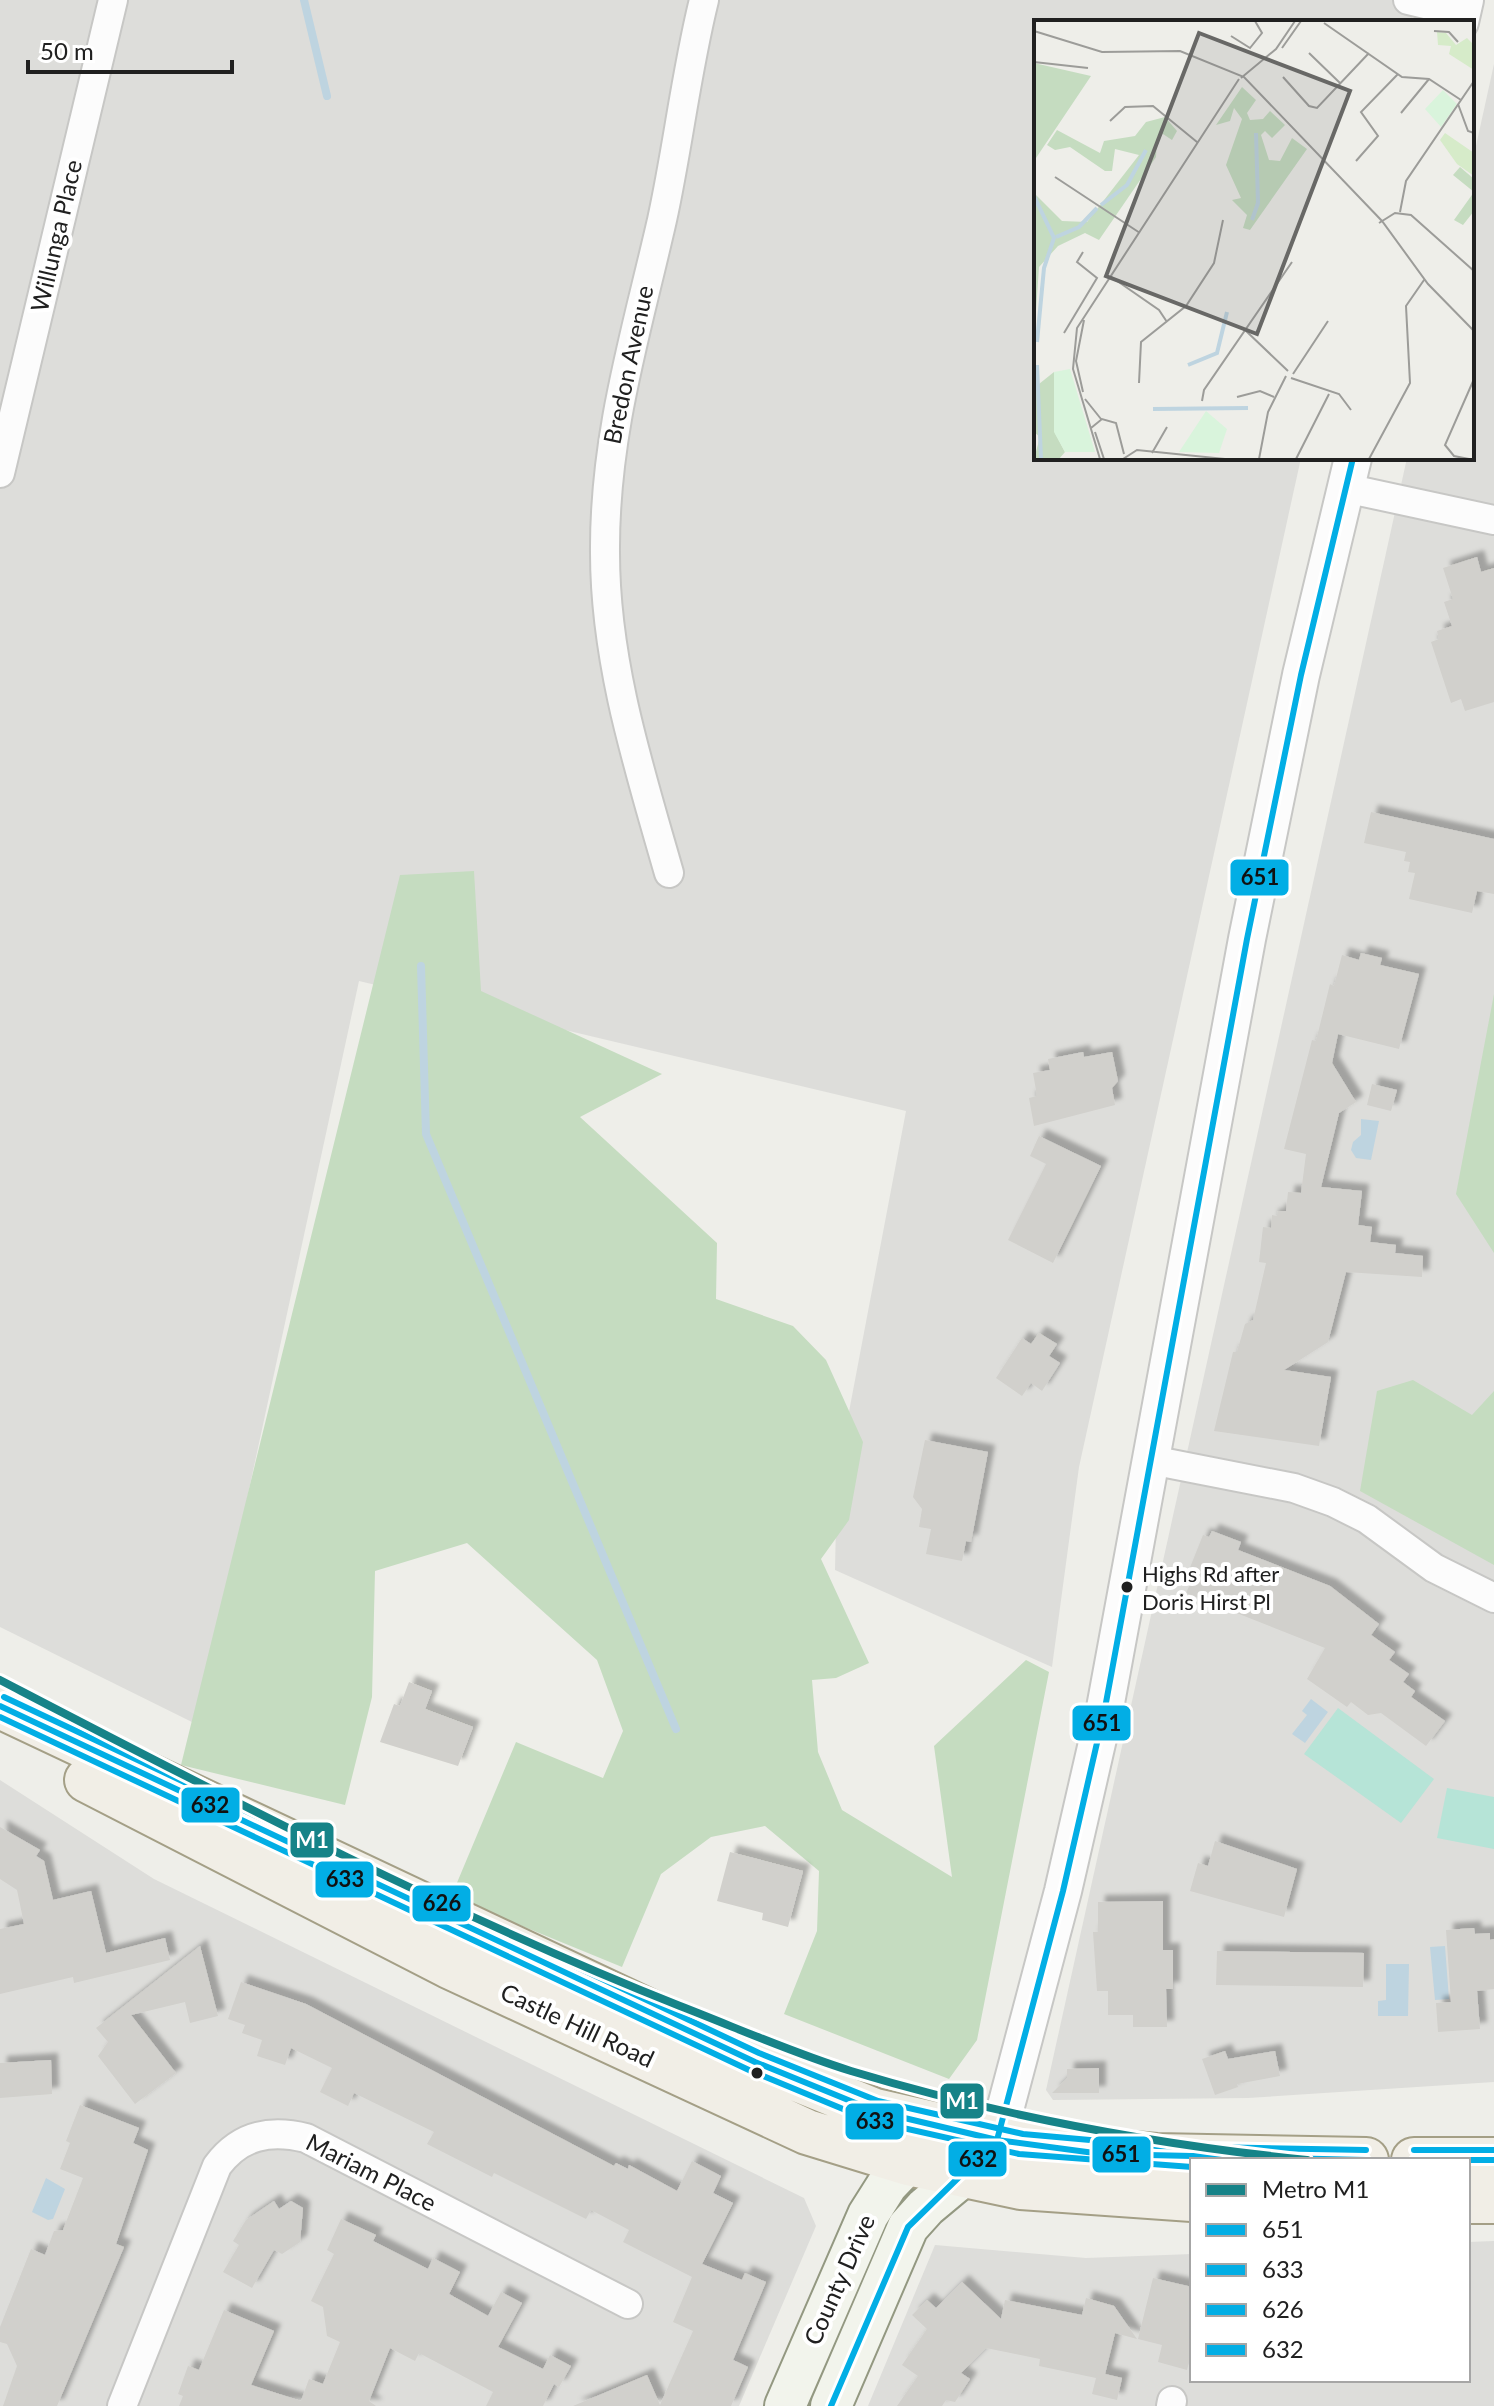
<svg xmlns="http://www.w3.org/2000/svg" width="1494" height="2406" font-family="Lato,sans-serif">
<defs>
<filter id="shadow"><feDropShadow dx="7" dy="-7" stdDeviation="2" flood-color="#0004"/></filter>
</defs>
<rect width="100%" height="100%" fill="#eeeee9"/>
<!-- residential -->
<path fill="#ddddda" d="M 0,0 L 1413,0 L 1412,22 L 1036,22 L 1036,458 L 1301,458 L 1079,1467 L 1052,1667 L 835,1570 L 837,1475 L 906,1111 L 359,981 L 198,1725 L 0,1627 Z
M 1494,64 L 1494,2082 L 1248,2098 L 1053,2100 L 1046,2090 L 1407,458 L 1472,458 L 1472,164 Z
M 0,1780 L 154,1879 L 804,2198 L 816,2226 L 739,2406 L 0,2406 Z
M 1494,2241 L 1494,2406 L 868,2406 L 935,2245 L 1086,2258 L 1192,2254 L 1192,2380 L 1468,2380 L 1468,2242 Z"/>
<!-- forest -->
<path fill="#c5dcc0" d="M 474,871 L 481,991 L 662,1074 L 580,1117 L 717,1243 L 716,1299 L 793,1326 L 826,1360 L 863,1442 L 849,1520 L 821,1559 L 869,1663 L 836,1678 L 812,1680 L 818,1752 L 842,1810 L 952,1877 L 934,1746 L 1026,1660 L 1049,1672 L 977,2040 L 949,2079 L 784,2014 L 817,1931 L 819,1871 L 765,1826 L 711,1837 L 661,1874 L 622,1967 L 451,1897 L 516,1742 L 603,1778 L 623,1731 L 597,1660 L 467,1543 L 375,1571 L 372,1697 L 345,1805 L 181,1765 L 400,875 Z
M 1494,994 L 1494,1253 L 1456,1194 Z
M 1413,1380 L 1472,1415 L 1494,1391 L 1494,1565 L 1360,1491 L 1377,1391 Z"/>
<!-- pitch -->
<path fill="#b6e4d7" d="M 1338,1708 L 1434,1779 L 1401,1823 L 1304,1754 Z
M 1447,1788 L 1494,1797 L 1494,1849 L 1437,1838 Z"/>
<!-- water -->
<path fill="#bed4e0" d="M 1361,1119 L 1379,1121 L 1371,1160 L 1356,1158 L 1351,1150 L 1353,1142 L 1361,1135 Z
M 1311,1699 L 1328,1712 L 1305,1743 L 1292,1734 L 1307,1715 L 1302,1711 Z
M 1445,1946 L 1449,1999 L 1435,2000 L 1430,1947 Z
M 1386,1964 L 1409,1964 L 1408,2016 L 1378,2016 L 1378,2001 L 1386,2000 Z
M 46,2178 L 65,2189 L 53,2219 L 48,2220 L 32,2212 Z"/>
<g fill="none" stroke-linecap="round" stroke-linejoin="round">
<!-- stream -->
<path stroke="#bed4e0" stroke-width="8" d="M 304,0 L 327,96
M 421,966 L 426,1134 L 676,1729"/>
</g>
<!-- building -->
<path fill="#d1d0cc" filter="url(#shadow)" d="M 1477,557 L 1481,572 L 1494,568 L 1494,702 L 1465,711 L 1461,699 L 1451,703 L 1431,642 L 1439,639 L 1437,631 L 1452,626 L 1444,602 L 1453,599 L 1443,568 Z
M 1371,812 L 1494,839 L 1494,894 L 1477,891 L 1472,913 L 1409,899 L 1415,873 L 1408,872 L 1410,862 L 1404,861 L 1406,852 L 1364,843 Z
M 1361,953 L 1382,958 L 1380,965 L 1419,974 L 1399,1049 L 1338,1034 L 1332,1063 L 1356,1102 L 1339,1113 L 1321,1187 L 1362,1191 L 1358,1225 L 1372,1227 L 1370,1242 L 1396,1245 L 1395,1253 L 1423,1256 L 1422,1277 L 1346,1272 L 1328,1342 L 1284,1370 L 1331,1377 L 1319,1446 L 1214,1431 L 1233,1352 L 1237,1352 L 1245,1324 L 1253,1320 L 1266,1263 L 1259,1262 L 1263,1227 L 1271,1228 L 1272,1215 L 1277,1216 L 1278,1211 L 1286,1211 L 1288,1192 L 1301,1193 L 1306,1154 L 1284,1149 L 1312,1040 L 1316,1041 L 1330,984 L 1334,986 L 1342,955 L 1359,960 Z
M 1083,1052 L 1084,1057 L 1112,1052 L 1118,1081 L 1112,1088 L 1115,1105 L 1034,1126 L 1029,1098 L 1037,1096 L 1033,1073 L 1050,1070 L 1048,1059 Z
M 1372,1084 L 1397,1090 L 1391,1111 L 1367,1105 Z
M 1039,1136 L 1101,1166 L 1053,1263 L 1008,1240 L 1046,1164 L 1030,1156 Z
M 1039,1333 L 1057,1344 L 1049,1356 L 1060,1363 L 1042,1391 L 1031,1383 L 1022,1396 L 996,1378 L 1022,1338 L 1031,1344 Z
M 925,1440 L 988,1452 L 971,1542 L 966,1541 L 962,1561 L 926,1554 L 931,1529 L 919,1527 L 922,1509 L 913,1497 Z
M 1212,1531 L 1241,1542 L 1238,1550 L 1330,1586 L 1379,1624 L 1371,1635 L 1395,1652 L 1389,1660 L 1409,1674 L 1403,1682 L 1415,1691 L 1411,1697 L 1445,1721 L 1426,1746 L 1381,1713 L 1368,1715 L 1351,1702 L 1347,1707 L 1307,1679 L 1325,1648 L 1186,1593 L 1191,1582 L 1185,1580 L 1203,1535 L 1209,1537 Z
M 409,1682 L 432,1691 L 425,1709 L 473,1727 L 458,1766 L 380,1742 L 394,1704 L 400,1706 Z
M 0,1827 L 40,1850 L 36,1856 L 44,1861 L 53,1900 L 91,1891 L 106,1953 L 165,1938 L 170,1960 L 74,1983 L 73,1977 L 0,1994 L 0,1929 L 24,1924 L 17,1890 L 0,1879 Z
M 1215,1841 L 1297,1869 L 1284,1917 L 1190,1891 L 1198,1863 L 1208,1866 Z
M 730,1852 L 803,1871 L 788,1927 L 762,1920 L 763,1913 L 717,1901 Z
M 1163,1901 L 1163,1950 L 1173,1950 L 1173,1989 L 1166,1989 L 1167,2027 L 1133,2027 L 1133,2015 L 1108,2015 L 1108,1991 L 1097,1991 L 1093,1932 L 1098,1932 L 1098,1902 Z
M 1474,1928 L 1475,1934 L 1490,1933 L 1490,1940 L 1494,1939 L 1494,1989 L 1477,1991 L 1480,2029 L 1438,2032 L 1436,2003 L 1451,2002 L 1446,1930 Z
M 200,1946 L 218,2016 L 190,2023 L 185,2002 L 131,2015 L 176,2073 L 135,2104 L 98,2056 L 108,2042 L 96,2028 Z
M 1217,1951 L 1364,1953 L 1363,1987 L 1216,1985 Z
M 241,1982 L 306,2004 L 614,2166 L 616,2163 L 628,2169 L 629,2165 L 677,2191 L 692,2161 L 721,2176 L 713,2193 L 733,2203 L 702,2264 L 742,2280 L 745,2273 L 766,2282 L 733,2360 L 748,2367 L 731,2406 L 573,2406 L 647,2375 L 660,2405 L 693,2331 L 673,2322 L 692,2277 L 623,2242 L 629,2230 L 591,2210 L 586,2219 L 494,2173 L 492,2177 L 427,2144 L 434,2132 L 354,2093 L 348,2106 L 320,2092 L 332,2068 L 291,2048 L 285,2065 L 257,2056 L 262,2040 L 242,2033 L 245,2025 L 228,2019 Z
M 1225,2051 L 1228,2059 L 1275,2051 L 1280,2076 L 1237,2084 L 1238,2087 L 1215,2095 L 1202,2059 Z
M 51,2060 L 52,2094 L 0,2098 L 0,2063 Z
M 1099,2068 L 1099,2093 L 1052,2093 L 1067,2078 L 1067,2069 Z
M 80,2105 L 139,2128 L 133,2143 L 148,2150 L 116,2244 L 124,2247 L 57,2406 L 3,2406 L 17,2366 L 7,2344 L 0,2342 L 0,2327 L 31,2249 L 45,2255 L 54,2231 L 63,2230 L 83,2178 L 60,2169 L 70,2143 L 66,2141 Z
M 274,2201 L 279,2209 L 291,2201 L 303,2208 L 300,2242 L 282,2254 L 274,2250 L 252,2288 L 223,2272 L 239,2245 L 233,2241 L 246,2220 Z
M 341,2219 L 376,2235 L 373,2241 L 428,2269 L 433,2258 L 460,2272 L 449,2294 L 488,2316 L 501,2292 L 522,2303 L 498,2347 L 543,2369 L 550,2355 L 571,2366 L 559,2387 L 554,2384 L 543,2406 L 486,2406 L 493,2392 L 419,2353 L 415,2361 L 390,2348 L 369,2401 L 376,2406 L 179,2406 L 183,2396 L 178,2394 L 188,2366 L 199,2370 L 224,2310 L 274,2331 L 251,2385 L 301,2401 L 309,2379 L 323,2384 L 340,2342 L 327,2336 L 323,2307 L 311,2301 L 334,2254 L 327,2250 Z
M 1153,2278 L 1192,2287 L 1192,2351 L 1187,2370 L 1158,2362 L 1162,2345 L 1138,2339 Z
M 962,2282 L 1001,2319 L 1005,2300 L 1082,2315 L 1086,2298 L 1114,2306 L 1137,2339 L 1115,2333 L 1105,2374 L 1122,2378 L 1117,2400 L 1092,2394 L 1096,2378 L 1039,2366 L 1040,2359 L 986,2348 L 961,2373 L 970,2379 L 955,2402 L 946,2400 L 942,2406 L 897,2406 L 918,2376 L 902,2365 L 927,2329 L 912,2315 L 927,2300 L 936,2308 Z"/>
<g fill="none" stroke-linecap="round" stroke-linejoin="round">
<!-- minor casing -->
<g stroke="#c7c7c5" stroke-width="32">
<path id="minor" d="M 1408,0 L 1462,13
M 0,473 L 113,0
M 1345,488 L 1494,520
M 669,873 C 639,768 605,663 605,553 C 604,435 636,334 662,220 C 678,147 686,72 704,0
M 1151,1460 L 1294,1488 L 1333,1502 L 1367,1519 L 1434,1568 L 1494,1598
M 122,2406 L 217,2166 C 240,2135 270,2129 306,2138 L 628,2304
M 1171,2406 L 1172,2401"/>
</g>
<!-- tertiary casing -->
<g stroke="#c7c7c5" stroke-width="40">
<path id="tertiary" d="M 1460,22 L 1465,0
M 997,2140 L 1063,1891 L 1105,1708 L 1247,939 L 1301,675 L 1353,458"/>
</g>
<!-- secondary casing -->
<g stroke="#939881" stroke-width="44">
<path id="secondary" d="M 785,2406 L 868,2215 L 887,2185 L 908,2163
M 831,2406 L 908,2227 L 926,2207 L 962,2177"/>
</g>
<!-- primary casing -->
<g stroke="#a49f86" stroke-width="48">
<path id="primary" d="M 0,1706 L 755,2062 L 875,2111 L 1021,2144 L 1156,2156 L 1366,2160
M 87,1780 L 449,1966 L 807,2132 L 908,2163 L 1021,2187 L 1192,2199
M 1414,2160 L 1494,2160
M 1468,2201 L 1494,2201"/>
</g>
<!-- minor -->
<use href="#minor" stroke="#fcfcfc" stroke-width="28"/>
<!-- tertiary -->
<use href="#tertiary" stroke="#fcfcfc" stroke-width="36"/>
<!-- secondary -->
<use href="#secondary" stroke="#f2f4ec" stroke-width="40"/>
<!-- primary -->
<use href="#primary" stroke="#f1eee6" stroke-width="44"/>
<!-- bus-1 casing -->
<g stroke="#fff" stroke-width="12">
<path id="bus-1" d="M 997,2140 L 1063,1891 L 1105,1708 L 1247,939 L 1301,675 L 1353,458
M 997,2140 L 1102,2154 L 1366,2160
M 1414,2160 L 1494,2160"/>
</g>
<!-- bus-2 casing -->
<g stroke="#fff" stroke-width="12">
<path id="bus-2" d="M 0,1717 L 751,2071 L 872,2121 L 1019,2154 L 1192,2167"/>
</g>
<!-- bus-3 casing -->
<g stroke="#fff" stroke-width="12">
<path id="bus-3" d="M 4,1697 L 759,2053 L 878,2101 L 1023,2134 L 1157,2146 L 1366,2150
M 1414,2150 L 1494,2150"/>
</g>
<!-- bus-4 casing -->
<g stroke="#fff" stroke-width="12">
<path id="bus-4" d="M 0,1706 L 755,2062 L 875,2111 L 997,2140 L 908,2227 L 831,2406"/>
</g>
<!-- bus-1 -->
<use href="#bus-1" stroke="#02aee5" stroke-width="6"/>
<!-- bus-2 -->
<use href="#bus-2" stroke="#02aee5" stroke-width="6"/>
<!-- bus-3 -->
<use href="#bus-3" stroke="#02aee5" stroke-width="6"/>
<!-- bus-4 -->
<use href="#bus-4" stroke="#02aee5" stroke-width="6"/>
<!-- metro-1 casing -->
<g stroke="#fff" stroke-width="14">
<path id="metro-1" d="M 0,1680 C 223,1796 446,1913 680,2006 C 737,2028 793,2053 851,2071 C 1000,2116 1153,2144 1307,2160"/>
</g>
<!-- metro-1 -->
<use href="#metro-1" stroke="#168388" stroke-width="8"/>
</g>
<!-- markers -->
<g fill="#202020" stroke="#fff" stroke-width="3">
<circle cx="1127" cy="1587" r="7"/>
<circle cx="757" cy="2073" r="7"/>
</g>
<g text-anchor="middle" stroke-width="8" stroke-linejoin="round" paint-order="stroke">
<!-- bus labels -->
<g font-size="22" fill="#202020" stroke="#fff" text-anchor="start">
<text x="1142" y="1582">Highs Rd after<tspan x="1142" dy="28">Doris Hirst Pl</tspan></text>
</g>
<!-- street labels -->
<g font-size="24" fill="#202020" stroke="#fff">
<text transform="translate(57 236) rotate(-77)" y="8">Willunga Place</text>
<text transform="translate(629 365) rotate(-78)" y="8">Bredon Avenue</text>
<text transform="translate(577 2026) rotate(25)" y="8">Castle Hill Road</text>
<text transform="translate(371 2173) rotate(27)" y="8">Mariam Place</text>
<text transform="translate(840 2280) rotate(-66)" y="8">County Drive</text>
</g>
</g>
<!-- overview -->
<g transform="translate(1034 20)">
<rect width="440" height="440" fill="#eeeee9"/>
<path d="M 403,12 L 412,13 L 422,25 L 433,18 L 440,25 L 440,50 L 415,34 L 417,26 L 404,25 ZM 411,113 L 440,133 L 440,156 L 423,144 L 406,120 Z" fill="#d6ebc9"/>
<path d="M 0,43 L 57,56 L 0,141 ZM 208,67 L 222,80 L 213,93 L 216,100 L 229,99 L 236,91 L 251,105 L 238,118 L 231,111 L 227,115 L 235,140 L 246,141 L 258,118 L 273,129 L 216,210 L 209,208 L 213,195 L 198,180 L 207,178 L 192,145 L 208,99 L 200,88 L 196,101 L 182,105 ZM 131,97 L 143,111 L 138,120 L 129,114 L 123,117 L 122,137 L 65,220 L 51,213 L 24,226 L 5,247 L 0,320 L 0,173 L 28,201 L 53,202 L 105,135 L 81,129 L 78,151 L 71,151 L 36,127 L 21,130 L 13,125 L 23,110 L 66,133 L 70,121 L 101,116 L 112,102 ZM 426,147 L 440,159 L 440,191 L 429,205 L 420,200 L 440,172 L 419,155 ZM 20,352 L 21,413 L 31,432 L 25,439 L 0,439 L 6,417 L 0,412 L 0,368 Z" fill="#c5dcc0"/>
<path d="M 409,70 L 423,84 L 407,107 L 391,89 ZM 36,349 L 61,432 L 31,432 L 20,412 L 20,352 ZM 172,391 L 193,409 L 185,433 L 145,432 Z" fill="#d9f4dc"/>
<path fill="none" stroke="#bed4e0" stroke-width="4" d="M 0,176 L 20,218 L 10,248 L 3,322M 67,185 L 93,165 L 112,130M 218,200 L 224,183 L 222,113M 22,217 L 45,207 L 63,188M 3,345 L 7,439M 154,345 L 183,333 L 193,292M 119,389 L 214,388"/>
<path fill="none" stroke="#9c9c99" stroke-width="2" d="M 290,3 L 368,57 L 395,59 L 427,80M 0,11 L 68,32 L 146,31 L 210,57 L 348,201 L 394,264 L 440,311M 400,11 L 415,12 L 424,22M 197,16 L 216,28 L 228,13 L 221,1M 248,28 L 267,1M 275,33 L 306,63M 0,42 L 54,48M 249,57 L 275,86 L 283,88 L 335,33M 207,58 L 242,29 L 261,1M 424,84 L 434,111 L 440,113M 367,93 L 395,59M 76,101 L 91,87 L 119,86 L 163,122M 322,141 L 344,116 L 327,92 L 364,54M 21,157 L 106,213M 366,192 L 372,161 L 440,61M 345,203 L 361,193 L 377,195 L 440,251M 76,256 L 125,290 L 133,302M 211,310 L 254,351M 30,313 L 63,258 L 43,242 L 49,232M 259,354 L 294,301M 257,358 L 305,374 L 317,390M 105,363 L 107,322 L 152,286 L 180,243 L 189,200M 49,372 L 42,341 L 50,300M 203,377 L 226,371 L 240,377M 51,379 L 67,399M 168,381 L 170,370 L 258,242M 57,408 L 68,399 L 82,403 L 90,434M 61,412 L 70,439M 118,433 L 133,407M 66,439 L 39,349 L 43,308 L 205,59M 89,439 L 103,430 L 191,439M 225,439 L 234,392 L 252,356M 262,439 L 295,374M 335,439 L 376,363 L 372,286 L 390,260M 435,439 L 420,436 L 411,425 L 440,359"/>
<path fill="#686866" fill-opacity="0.15" stroke="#686866" stroke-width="4" d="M 165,13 L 316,71 L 223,314 L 72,256 Z"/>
<rect width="440" height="440" fill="none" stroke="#202020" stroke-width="4"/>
</g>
<g stroke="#fff" stroke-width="3">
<rect x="1229" y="858" width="61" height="39" rx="8" fill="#02aee5"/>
<rect x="1071" y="1704" width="61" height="38" rx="8" fill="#02aee5"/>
<rect x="180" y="1786" width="61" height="38" rx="8" fill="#02aee5"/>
<rect x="289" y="1821" width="46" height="38" rx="8" fill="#168388"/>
<rect x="314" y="1860" width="61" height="39" rx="8" fill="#02aee5"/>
<rect x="411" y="1884" width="61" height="39" rx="8" fill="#02aee5"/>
<rect x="939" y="2082" width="46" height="38" rx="8" fill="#168388"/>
<rect x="844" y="2102" width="61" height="39" rx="8" fill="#02aee5"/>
<rect x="1091" y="2135" width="61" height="39" rx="8" fill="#02aee5"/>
<rect x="947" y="2140" width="61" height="38" rx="8" fill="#02aee5"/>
</g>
<g font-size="22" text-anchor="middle" font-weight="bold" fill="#fff">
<text x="312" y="1848">M1</text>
<text x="962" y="2109">M1</text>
</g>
<g font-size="22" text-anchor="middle" font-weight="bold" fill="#111">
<text x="1260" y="885">651</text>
<text x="1102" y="1731">651</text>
<text x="210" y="1813">632</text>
<text x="345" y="1887">633</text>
<text x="442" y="1911">626</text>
<text x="875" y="2129">633</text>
<text x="1121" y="2162">651</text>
<text x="978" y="2167">632</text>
</g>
<!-- legend -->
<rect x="1190" y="2158" width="280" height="224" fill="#ffffff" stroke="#a6a6a6" stroke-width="2"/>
<rect x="1206" y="2184" width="40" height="12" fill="#168388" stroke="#a6a6a6" stroke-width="2"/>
<text x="1262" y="2198" font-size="24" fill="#202020">Metro M1</text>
<rect x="1206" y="2224" width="40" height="12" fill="#02aee5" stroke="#a6a6a6" stroke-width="2"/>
<text x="1262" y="2238" font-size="24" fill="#202020">651</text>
<rect x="1206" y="2264" width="40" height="12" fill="#02aee5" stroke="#a6a6a6" stroke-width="2"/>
<text x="1262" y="2278" font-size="24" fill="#202020">633</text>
<rect x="1206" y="2304" width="40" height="12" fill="#02aee5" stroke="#a6a6a6" stroke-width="2"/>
<text x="1262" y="2318" font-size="24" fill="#202020">626</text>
<rect x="1206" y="2344" width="40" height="12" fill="#02aee5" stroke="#a6a6a6" stroke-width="2"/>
<text x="1262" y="2358" font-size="24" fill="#202020">632</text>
<!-- scale -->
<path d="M28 60v12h204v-12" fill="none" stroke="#202020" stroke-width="4"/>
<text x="40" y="60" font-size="24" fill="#202020" stroke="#ffffff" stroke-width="6" paint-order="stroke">50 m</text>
</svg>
